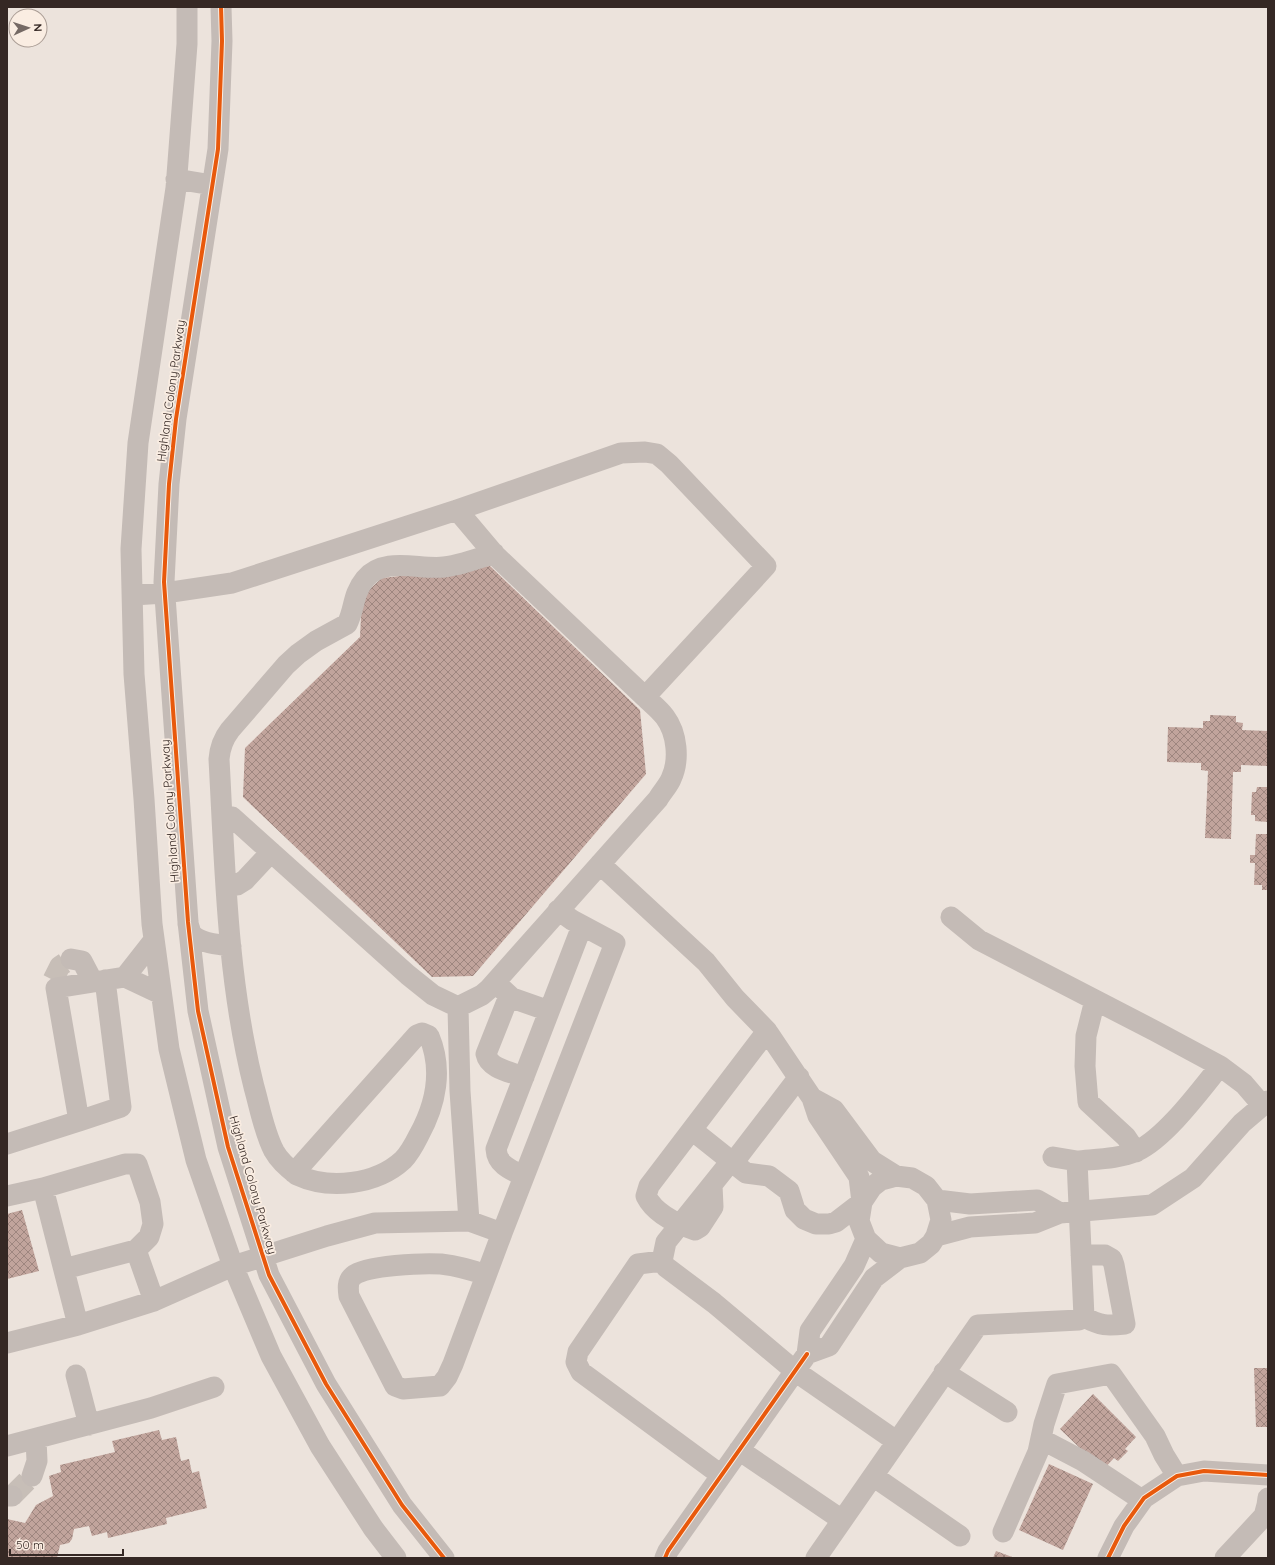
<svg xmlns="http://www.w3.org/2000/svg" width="1275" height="1565" font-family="Quicksand,sans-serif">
<defs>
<pattern id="building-cross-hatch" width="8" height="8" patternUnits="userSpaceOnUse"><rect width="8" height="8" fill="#c1a49c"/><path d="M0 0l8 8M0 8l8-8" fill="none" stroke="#9e867f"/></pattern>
</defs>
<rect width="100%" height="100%" fill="#ece3dc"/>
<!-- building -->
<path fill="url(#building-cross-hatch)" d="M 490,566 L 640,710 L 646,774 L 473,976 L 432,977 L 243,797 L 245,748 L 360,637 L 362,596 L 382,578 Z
M 1210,715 L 1236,716 L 1236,722 L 1243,723 L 1242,730 L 1268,731 L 1268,766 L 1241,765 L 1241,772 L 1233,772 L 1231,839 L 1205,838 L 1208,771 L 1201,770 L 1201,763 L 1167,762 L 1168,727 L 1203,728 L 1203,721 L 1210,721 Z
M 1257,787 L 1268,787 L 1268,822 L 1255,821 L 1255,815 L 1251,815 L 1252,792 L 1256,792 Z
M 1256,834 L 1268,834 L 1268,890 L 1262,890 L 1262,885 L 1254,885 L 1255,863 L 1250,863 L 1250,855 L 1255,855 Z
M 22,1210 L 39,1271 L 7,1279 L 7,1214 Z
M 1254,1368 L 1268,1368 L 1268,1427 L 1256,1427 Z
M 1093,1394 L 1136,1437 L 1125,1449 L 1128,1451 L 1118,1461 L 1114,1458 L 1103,1470 L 1060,1429 Z
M 159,1430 L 162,1440 L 176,1437 L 181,1461 L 189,1459 L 192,1473 L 199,1471 L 207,1508 L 166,1518 L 167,1524 L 108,1538 L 107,1532 L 92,1536 L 89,1526 L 74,1529 L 72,1539 L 69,1543 L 60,1545 L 57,1558 L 7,1558 L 7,1519 L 25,1523 L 36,1505 L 53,1496 L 49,1476 L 61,1472 L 60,1465 L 115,1452 L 112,1441 Z
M 1049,1464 L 1093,1484 L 1063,1550 L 1019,1530 Z
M 996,1551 L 1015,1558 L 993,1558 Z"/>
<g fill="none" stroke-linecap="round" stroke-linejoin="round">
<!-- minor-tunnel -->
<path stroke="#c7beb7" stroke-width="21" stroke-dasharray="21 10" stroke-linecap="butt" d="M 53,980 L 60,966 L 71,959
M 12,1496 L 32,1476"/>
<!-- minor -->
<path stroke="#c4bbb6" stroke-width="21" d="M 187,7 L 187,44 L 176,188 L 138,443 L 131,549 L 134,674 L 144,799 L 152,924 L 169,1049 L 196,1160 L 233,1266 L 271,1356 L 320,1446 L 373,1528 L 396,1558
M 221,7 L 222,41 L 218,149 L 176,419 L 169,484 L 164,582 L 188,922 L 198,1011 L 228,1147 L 269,1275 L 326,1384 L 402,1505 L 444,1558
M 176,179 L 212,185
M 457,510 L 495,555 L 645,697
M 133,595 L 165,593 L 232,583 L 457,510 L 621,453 L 645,452 L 657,454 L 669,464 L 766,566 L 645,697 C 651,703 659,709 665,717 C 677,733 680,760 671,779 C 668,786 662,792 658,799 L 489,989 L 482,995 L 458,1007 L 433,995 L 408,975 L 232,817 L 222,816
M 600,864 L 706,962 L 735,998 L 767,1031 L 812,1098 L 818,1116 L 859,1177 L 862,1202 L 859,1221 L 866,1239 L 881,1253 L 900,1258 L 920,1253 L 931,1244 L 936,1236 L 941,1220 L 937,1200 L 926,1186 L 912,1178 L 896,1176 L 881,1180 L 872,1187 L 862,1202 L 836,1222 L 829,1224 L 816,1224 L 804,1219 L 795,1210 L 789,1191 L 769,1176 L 746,1173 L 692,1130
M 226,887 L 237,885 L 245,880 L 271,852
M 951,917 L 979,940 L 1155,1031 L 1220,1066 L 1244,1084 L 1262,1105
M 188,924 C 189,926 190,931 191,933 C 198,943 220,945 231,946
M 71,959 L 82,961 L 93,982
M 125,977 L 154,940
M 499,986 L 512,998 L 549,1011
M 509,996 L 486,1054 C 489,1069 511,1072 524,1077
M 1095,1000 L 1086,1036 L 1085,1066 L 1088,1102 L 1126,1137 L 1136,1152
M 458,1007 L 460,1091 L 469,1221
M 812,1098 L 834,1110 L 872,1161 L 896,1176
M 79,1121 L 121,1107 L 105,980
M 7,1144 L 79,1121 L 56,988 L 125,977 L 161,994
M 731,1161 L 666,1242 L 662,1261 L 666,1267 L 714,1303 L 795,1371 L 896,1441
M 1077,1161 C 1096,1159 1119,1159 1137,1151 C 1166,1137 1199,1092 1220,1066
M 733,1163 L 799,1077
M 294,1173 L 417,1035 L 422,1033 L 429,1036 C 443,1069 436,1104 419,1135 C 415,1143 410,1153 403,1160 C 376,1185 329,1190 297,1175 C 289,1169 279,1160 274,1151 C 264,1132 260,1108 254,1087 C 227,980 225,869 219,759 C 220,747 223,739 230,730 L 286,665 L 298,654 L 316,641 L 347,624 C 355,609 352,595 365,579 C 384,556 419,570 444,567 C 461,565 477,559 494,553
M 524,1176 C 511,1170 497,1165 496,1149 L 582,926
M 712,1185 L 713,1207 L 700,1227 L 695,1230 C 677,1224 655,1214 646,1196 L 649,1186 L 767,1031
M 7,1196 L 43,1188
M 937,1200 L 970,1204 L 1037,1200 L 1060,1213
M 502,1233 L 615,943 L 572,920 L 558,910
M 936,1236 L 970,1227 L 1035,1223 L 1060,1213 L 1152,1205 L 1193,1178 L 1242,1123 L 1268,1101
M 1081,1255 L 1105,1255 L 1112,1259 L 1114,1265 L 1125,1324 C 1107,1326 1101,1326 1084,1317
M 662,1261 L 638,1264 L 578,1352 L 576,1362 L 581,1372 L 721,1475
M 64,1269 L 136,1250
M 78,1325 L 43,1188 L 125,1164 L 137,1164 L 150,1202 L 153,1224 L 149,1237 L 136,1250 L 154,1301
M 7,1343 L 78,1325 L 154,1301 L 233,1266 L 327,1236 L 375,1223 L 469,1221 L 502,1233 L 453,1364 L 447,1377 L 440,1386 L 403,1389 L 395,1386 L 349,1296 C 348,1289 347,1281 353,1276 C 366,1265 424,1263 441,1264 C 457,1266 472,1270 486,1275
M 807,1354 L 829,1346 L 874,1278 L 900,1258
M 944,1372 L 1007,1412
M 76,1375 L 89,1425
M 1041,1439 L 1083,1461 L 1142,1500
M 7,1446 L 151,1408 L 214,1387
M 739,1450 L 842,1520
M 32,1476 L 37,1461 L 36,1439
M 873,1476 L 960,1536
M 7,1496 L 12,1496
M 1003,1532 L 1038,1452 L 1044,1424 L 1057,1384 L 1111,1374 L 1155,1436 L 1164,1455 L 1177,1476
M 665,1558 L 668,1551 L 807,1354 L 810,1331 L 854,1266 L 866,1239
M 816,1558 L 978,1325 L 1079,1320 L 1084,1317 L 1077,1161 L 1053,1157
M 1108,1558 L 1124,1526 L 1144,1498 L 1177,1476 L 1204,1471 L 1268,1475
M 1225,1558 L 1264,1516 L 1267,1505 L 1268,1498"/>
<!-- cycleway casing -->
<g stroke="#faede2" stroke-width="6">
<path id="cycleway" d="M 221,7 L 222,41 L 218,149 L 176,419 L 169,484 L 164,582 L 188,922 L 198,1011 L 228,1147 L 269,1275 L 326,1384 L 402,1505 L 444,1558
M 665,1558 L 668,1551 L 807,1354
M 1108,1558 L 1124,1526 L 1144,1498 L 1177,1476 L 1204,1471 L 1268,1475"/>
</g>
<!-- cycleway -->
<use href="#cycleway" stroke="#e8590c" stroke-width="4"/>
</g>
<g text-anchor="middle" stroke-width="3.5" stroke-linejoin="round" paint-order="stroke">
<!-- street labels -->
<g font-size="12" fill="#352824" stroke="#faede2">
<text transform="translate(171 391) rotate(-82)" y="4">Highland Colony Parkway</text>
<text transform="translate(170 811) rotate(-94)" y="4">Highland Colony Parkway</text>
<text transform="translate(253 1185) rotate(74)" y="4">Highland Colony Parkway</text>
</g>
</g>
<!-- border -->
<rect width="1275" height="1565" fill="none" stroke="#352824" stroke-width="16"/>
<!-- north arrow -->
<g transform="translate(28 28) rotate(87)"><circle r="19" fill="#faede2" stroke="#ab9e96"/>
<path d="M0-3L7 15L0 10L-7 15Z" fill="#756964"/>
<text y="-6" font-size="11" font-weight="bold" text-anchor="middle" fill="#352824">N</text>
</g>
<!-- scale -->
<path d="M10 1549v6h113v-6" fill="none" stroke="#352824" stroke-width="2"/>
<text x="16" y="1549" font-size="12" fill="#352824" stroke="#faede2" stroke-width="3" paint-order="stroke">50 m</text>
</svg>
